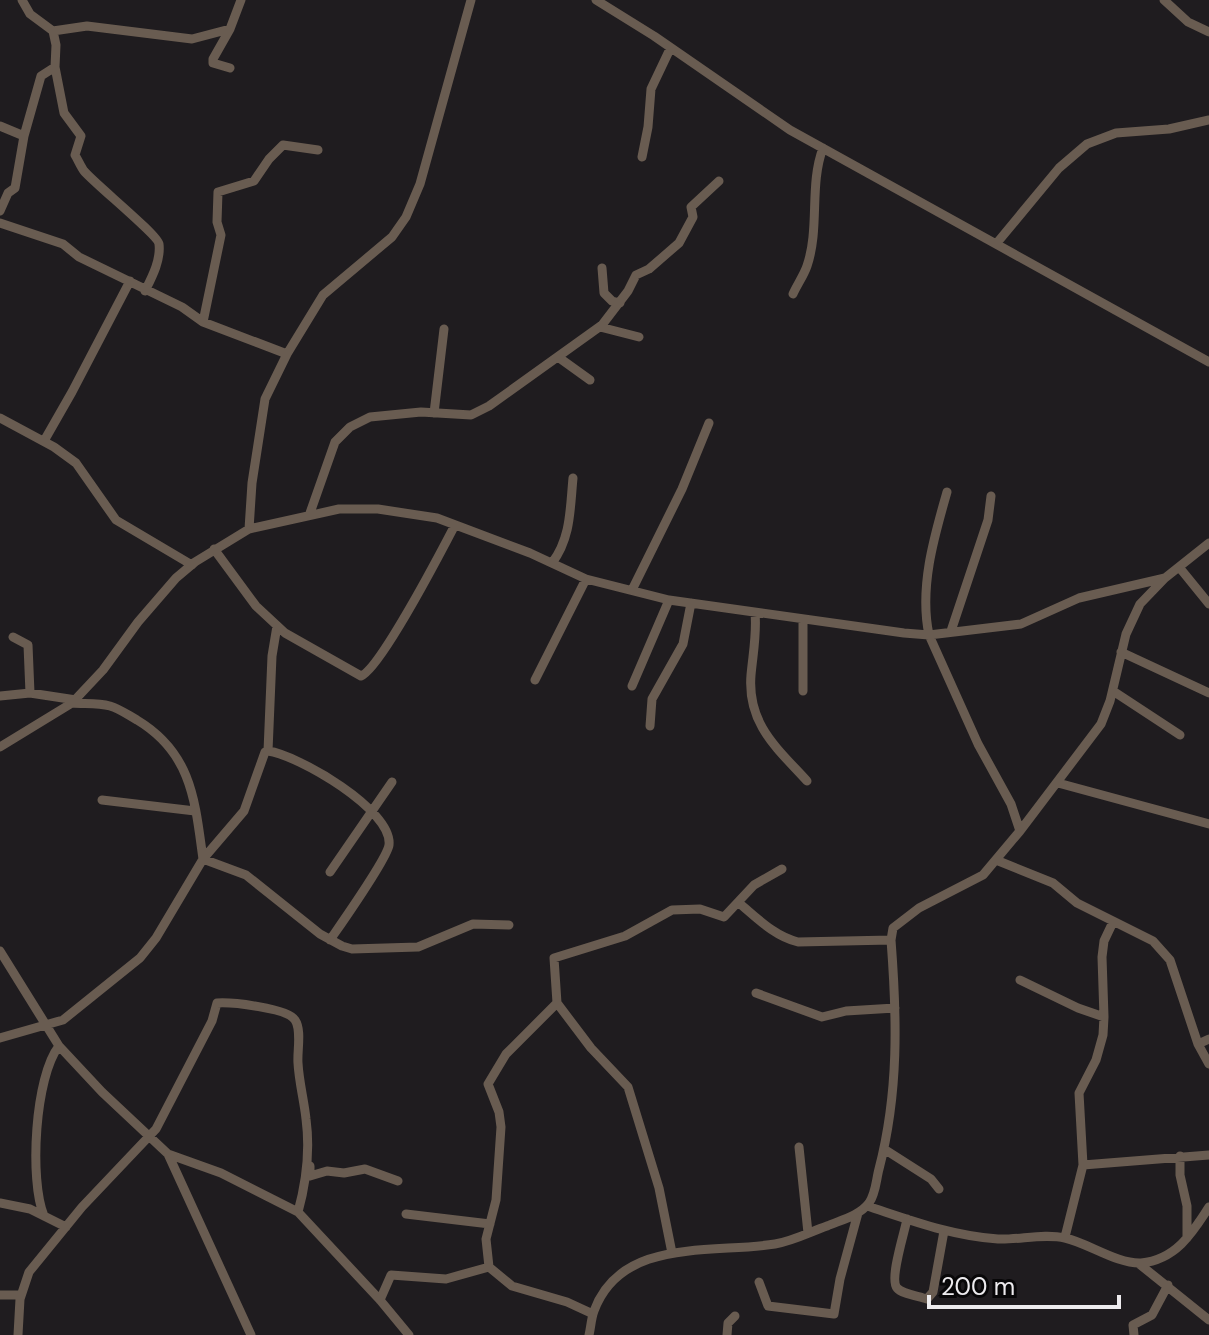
<svg xmlns="http://www.w3.org/2000/svg" width="1209" height="1335" font-family="'DM Sans',sans-serif">
<rect width="100%" height="100%" fill="#1f1c1f"/>
<g fill="none" stroke-linecap="round" stroke-linejoin="round">
<!-- minor -->
<path stroke="#695c51" stroke-width="9" d="M 596,0 L 654,36 L 790,130 L 1209,362
M 1164,0 L 1188,22 L 1209,32
M 53,31 L 87,26 L 192,39 L 230,29
M 55,67 L 64,113 L 81,136 L 75,155 C 78,160 81,167 84,171 C 96,185 158,235 159,244 C 161,260 152,277 145,291
M 230,68 L 213,63 L 213,59 L 230,29 L 241,0
M 0,126 L 24,136
M 642,157 L 648,127 L 651,89 L 670,49
M 0,211 L 8,193 L 15,188 L 24,136 L 41,76 L 55,67 L 56,45 L 53,31 L 30,14 L 22,0
M 0,223 L 63,244 L 79,257 L 182,307 L 203,322 L 287,354
M 996,244 L 1059,168 L 1087,144 L 1116,133 L 1169,129 L 1209,120
M 602,268 L 604,293 L 612,301 L 620,303
M 793,294 C 797,285 804,275 807,266 C 820,228 809,185 823,148
M 203,322 L 221,235 L 217,222 L 218,192 L 254,181 L 269,159 L 283,145 L 318,150
M 600,327 L 639,337
M 558,357 L 590,380
M 434,413 L 444,329
M 0,418 L 54,447 L 76,463 L 116,520 L 192,565
M 44,441 L 72,392 L 130,281
M 947,492 C 934,537 919,588 929,635 L 978,744 L 1011,804 L 1020,831
M 310,513 L 335,442 L 350,427 L 370,417 L 421,412 L 471,415 L 489,406 L 602,325 L 628,291 L 636,275 L 649,269 L 679,243 L 693,217 L 691,207 L 719,181
M 249,529 L 252,483 L 265,399 L 287,354 L 323,295 L 392,237 L 406,217 L 420,184 L 471,0
M 214,549 L 256,606 L 285,633 L 361,676 C 380,669 442,550 455,525
M 552,563 C 571,538 570,509 573,478
M 1179,567 L 1209,604
M 632,590 L 682,489 L 709,423
M 755,613 C 757,634 753,653 751,675 C 747,724 777,748 807,781
M 951,631 L 988,520 L 991,496
M 13,637 L 28,645 L 30,693
M 1121,652 L 1209,693
M 535,680 L 586,579
M 632,686 L 669,600
M 803,691 L 803,619
M 1113,691 L 1180,735
M 0,696 L 30,693 L 76,700
M 72,703 C 85,704 98,703 110,706 C 120,709 128,715 137,720 C 192,753 195,801 203,859 L 246,875 L 320,934 L 342,946 L 352,949 L 418,947 L 473,924 L 509,925
M 650,726 L 652,699 L 683,644 L 691,603
M 0,747 L 72,703 L 103,670 L 138,622 L 176,578 L 195,562 L 249,529 L 339,509 L 378,509 L 437,518 L 530,553 L 586,579 L 669,600 L 904,633 L 929,635 L 1021,624 L 1079,598 L 1165,578
M 268,751 C 298,755 393,810 389,845 C 387,859 341,924 330,940
M 1058,783 L 1209,824
M 102,800 L 195,811
M 996,860 L 1053,883 L 1077,903 L 1153,941 L 1170,960 L 1198,1044 L 1209,1064
M 330,872 L 392,782
M 739,903 C 757,918 774,936 798,942 L 891,940
M 0,951 L 59,1046 L 102,1092 L 168,1154 L 251,1335
M 1020,980 L 1078,1008 L 1104,1017
M 756,993 L 822,1017 L 846,1011 L 895,1008
M 557,1003 L 506,1054 L 488,1084 L 499,1112 L 501,1127 L 496,1200 L 486,1239 L 489,1267 L 512,1286 L 567,1302 L 593,1314
M 0,1038 L 63,1020 L 140,958 L 156,938 L 203,859 L 244,811 L 265,752 L 268,751 L 272,656 L 277,626
M 1198,1044 L 1209,1039
M 799,1147 L 808,1233
M 884,1149 L 931,1179 L 939,1189
M 168,1154 L 221,1173 L 298,1212 L 380,1300 L 409,1335
M 1180,1156 L 1180,1175 L 1187,1206 L 1187,1238
M 1083,1165 L 1209,1155
M 310,1166 L 310,1176 L 327,1171 L 344,1173 L 365,1169 L 398,1181
M 0,1203 L 30,1209 L 66,1227
M 867,1206 C 910,1220 952,1236 998,1239 C 1019,1240 1044,1233 1065,1238 C 1088,1243 1117,1264 1141,1263 C 1175,1260 1192,1234 1209,1207
M 406,1214 L 490,1224
M 44,1216 C 29,1180 35,1076 59,1046
M 907,1219 C 905,1231 889,1279 897,1288 C 902,1294 919,1296 927,1299 L 933,1292 L 944,1231
M 1065,1237 L 1083,1165 L 1079,1093 L 1096,1060 L 1103,1035 L 1104,1017 L 1102,957 L 1104,941 L 1113,922
M 672,1253 L 659,1188 L 628,1087 L 591,1048 L 557,1003 L 554,958 L 625,936 L 672,910 L 700,909 L 724,917 L 754,885 L 782,869
M 1138,1263 L 1209,1320
M 759,1282 L 768,1306 L 834,1314 L 840,1279 L 858,1213
M 0,1295 L 21,1295
M 380,1300 L 391,1275 L 446,1279 L 489,1267
M 18,1335 L 20,1299 L 29,1272 L 82,1207 L 156,1129 L 212,1021 L 217,1003 C 231,1002 288,1008 295,1020 C 302,1030 297,1051 298,1063 C 299,1082 304,1100 306,1119 C 310,1149 306,1183 298,1212
M 589,1335 C 591,1327 591,1319 594,1311 C 621,1237 713,1254 775,1244 C 793,1241 810,1232 827,1226 C 841,1220 859,1216 869,1203 C 876,1193 876,1180 879,1169 C 899,1092 897,1018 891,940 L 893,928 L 919,908 L 983,875 L 1020,831 L 1101,724 L 1110,701 L 1126,634 L 1140,604 L 1165,578 L 1209,543
M 727,1335 L 728,1323 L 735,1316
M 1134,1335 L 1133,1325 L 1152,1315 L 1168,1285"/>
</g>
<!-- scale -->
<path d="M929 1295v12h190v-12" fill="none" stroke="#edebee" stroke-width="4"/>
<text x="941" y="1295" font-size="24" fill="#edebee" stroke="#080708" stroke-width="6" paint-order="stroke">200 m</text>
</svg>
